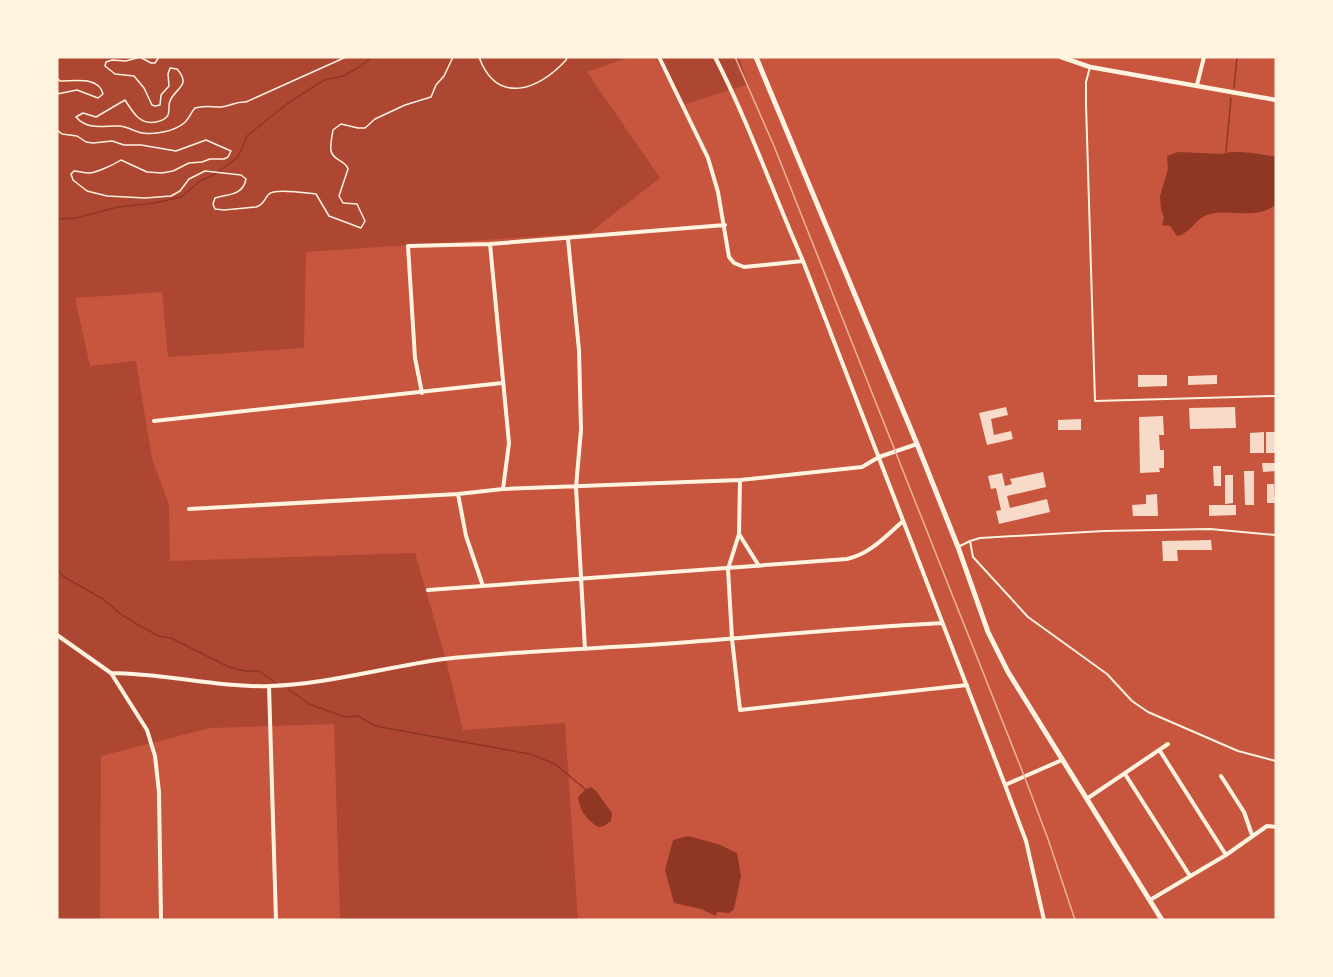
<svg xmlns="http://www.w3.org/2000/svg" width="1333" height="977" font-family="'PT Sans',sans-serif">
<rect width="100%" height="100%" fill="#c8553d"/>
<!-- green -->
<path fill="#ae4732" d="M 57,57 L 630,57 L 587,72 L 660,178 L 589,233 L 306,252 L 304,348 L 168,357 L 162,292 L 75,298 L 90,366 L 136,361 L 152,459 L 169,504 L 170,561 L 415,553 L 446,660 L 463,730 L 565,723 L 578,920 L 340,920 L 334,724 L 210,728 L 101,756 L 100,920 L 57,920 Z
M 655,57 L 739,57 L 748,84 L 683,105 Z"/>
<!-- water -->
<path fill="#8f3625" d="M 1178,152 L 1221,154 C 1236,149 1260,154 1276,157 L 1276,204 C 1256,222 1229,207 1207,215 C 1196,218 1190,234 1177,236 L 1170,226 L 1162,225 L 1164,218 L 1161,209 L 1160,196 L 1168,169 L 1167,156 Z
M 591,787 L 596,791 L 612,813 L 611,821 L 604,826 L 598,827 C 586,819 580,811 578,797 L 586,789 Z
M 688,836 L 718,844 L 737,853 L 741,876 L 734,909 L 729,913 L 717,912 L 716,916 L 701,909 L 674,903 L 665,870 L 673,840 Z"/>
<g fill="none" stroke-linecap="round" stroke-linejoin="round">
<!-- stream -->
<path stroke="#8f3625" stroke-width="1.5" d="M 1234,87 L 1237,57
M 1226,152 L 1231,98
M 57,219 L 76,218 L 118,207 L 155,203 L 181,197 L 200,181 L 215,174 L 238,157 L 247,136 L 288,103 L 324,80 L 343,76 L 361,66 L 371,57
M 57,569 L 64,577 L 103,599 L 122,615 L 140,626 L 159,636 L 171,638 L 229,667 L 245,671 L 259,671 L 276,683
M 288,689 L 309,704 L 345,717 L 358,716 L 375,726 L 530,754 L 555,764 L 585,789"/>
</g>
<!-- building -->
<path fill="#f7dbc8" d="M 1138,375 L 1167,375 L 1167,386 L 1138,387 Z
M 1217,375 L 1217,384 L 1188,385 L 1188,376 Z
M 1006,407 L 1008,415 L 991,419 L 994,435 L 1011,431 L 1013,439 L 987,445 L 979,413 Z
M 1235,407 L 1236,428 L 1190,429 L 1189,408 Z
M 1163,416 L 1164,435 L 1159,435 L 1160,450 L 1164,450 L 1164,468 L 1159,468 L 1160,472 L 1140,473 L 1139,417 Z
M 1081,419 L 1081,430 L 1058,430 L 1058,420 Z
M 1264,432 L 1264,453 L 1250,453 L 1250,433 Z
M 1266,432 L 1276,432 L 1275,453 L 1266,453 Z
M 1262,463 L 1276,463 L 1276,471 L 1263,472 Z
M 1213,466 L 1221,466 L 1221,486 L 1214,486 Z
M 1244,471 L 1254,471 L 1254,505 L 1245,505 Z
M 1043,472 L 1046,487 L 1007,496 L 1010,508 L 1047,499 L 1050,512 L 999,524 L 996,511 L 1001,510 L 996,488 L 991,489 L 988,476 L 1002,473 L 1005,486 L 1012,484 L 1010,479 Z
M 1225,475 L 1233,475 L 1233,503 L 1225,504 Z
M 1267,484 L 1274,484 L 1275,503 L 1267,503 Z
M 1157,494 L 1158,516 L 1133,516 L 1132,505 L 1146,504 L 1146,495 Z
M 1209,505 L 1236,505 L 1236,515 L 1209,516 Z
M 1211,540 L 1212,550 L 1177,550 L 1178,561 L 1163,561 L 1162,541 Z"/>
<g fill="none" stroke-linecap="round" stroke-linejoin="round">
<!-- path -->
<path stroke="#fff3e0" stroke-width="1.5" d="M 159,57 L 155,63 L 151,63 L 140,57 L 126,61 L 112,60 L 106,62 L 105,66 L 115,74 L 134,76 L 144,88 L 152,105 L 155,106 L 160,105 L 161,95 L 169,86 L 168,74 L 170,68 L 177,69 C 192,86 175,88 170,101 C 168,105 170,110 168,115 C 166,119 161,121 156,122 C 139,125 133,112 125,100 L 96,117 L 83,113 L 76,117 C 88,131 104,125 120,126 C 129,127 135,132 143,133 C 155,135 175,131 184,123 C 189,119 191,112 195,108 C 204,105 212,107 221,107 C 230,106 237,101 246,102 L 346,57
M 479,57 C 497,106 539,90 566,60 L 567,57
M 57,78 L 60,81 C 74,81 99,76 103,94 L 98,98 L 77,90 L 57,94
M 57,130 L 62,134 L 77,136 L 86,142 L 93,143 L 112,141 L 124,145 L 141,145 L 176,151 L 206,140 L 231,151 L 228,157 L 224,159 L 210,159 L 202,162 L 189,163 L 173,171 L 162,173 L 147,172 L 121,160 C 115,164 96,173 89,173 C 83,173 79,171 74,171 L 71,174 L 73,180 L 87,191 L 107,196 L 145,198 L 171,196 L 180,191 L 189,179 L 205,171 L 241,175 L 246,179 C 243,196 227,194 215,198 L 213,204 L 215,209 L 224,210 L 256,207 C 264,205 264,199 269,194 C 274,188 306,193 316,194 L 329,216 L 361,228 L 365,221 L 357,204 L 343,203 L 339,196 L 348,169 C 346,160 333,161 331,151 C 330,145 332,136 333,130 L 341,124 L 358,128 L 365,128 L 375,119 L 405,105 L 431,97 L 436,85 L 444,76 L 453,57"/>
<!-- service -->
<path stroke="#fff3e0" stroke-width="2" d="M 1090,67 L 1086,82 L 1086,104 L 1095,401 L 1276,396
M 970,541 L 980,538 L 1104,531 L 1210,529 L 1276,535
M 958,547 L 970,541 L 973,557 L 1028,617 L 1107,674 L 1132,701 L 1148,712 L 1238,751 L 1276,761"/>
<!-- minor -->
<path stroke="#fff3e0" stroke-width="4" d="M 659,57 L 708,158 L 718,192 L 729,257 L 734,263 L 744,267 L 803,261
M 715,57 C 749,123 773,193 803,261 L 1005,785 L 1026,841 L 1044,920
M 1197,85 L 1204,57
M 568,239 L 579,350 L 581,430 L 576,487 L 585,649
M 490,244 L 509,443 L 503,489
M 422,393 L 415,358 L 408,246 L 490,244 L 725,225
M 154,421 L 502,383
M 740,480 L 739,534 L 728,569 L 732,639 L 740,710 L 967,685
M 458,494 L 466,536 L 483,586
M 189,509 L 458,494 L 503,489 L 740,480 L 862,467 L 879,457 L 917,444
M 739,534 L 759,566
M 428,590 L 847,559 C 870,554 886,536 903,521
M 57,635 L 111,673 L 147,730 L 155,756 L 159,792 L 161,920
M 111,673 C 164,673 217,688 270,686 C 328,684 386,667 444,659 C 515,651 590,649 662,644 C 755,637 849,628 942,623
M 269,686 L 276,920
M 1160,751 L 1226,855
M 1125,774 L 1190,876
M 1221,776 L 1244,812 L 1252,835
M 1005,785 L 1062,760
M 1088,798 L 1168,744
M 1150,900 L 1226,855 L 1267,826 L 1276,827"/>
<!-- tertiary -->
<path stroke="#fff3e0" stroke-width="4.5" d="M 1061,57 L 1090,67 L 1276,100"/>
<!-- secondary -->
<path stroke="#fff3e0" stroke-width="5" d="M 756,57 L 917,444 L 958,547 L 988,632 L 1008,672 L 1162,920"/>
<!-- rail -->
<path stroke="#e9b49f" stroke-width="1.5" d="M 735,57 L 774,146 L 1025,778 L 1048,839 L 1075,920"/>
</g>
<!-- border -->
<rect width="1333" height="977" fill="none" stroke="#fff3e0" stroke-width="117"/>
</svg>
